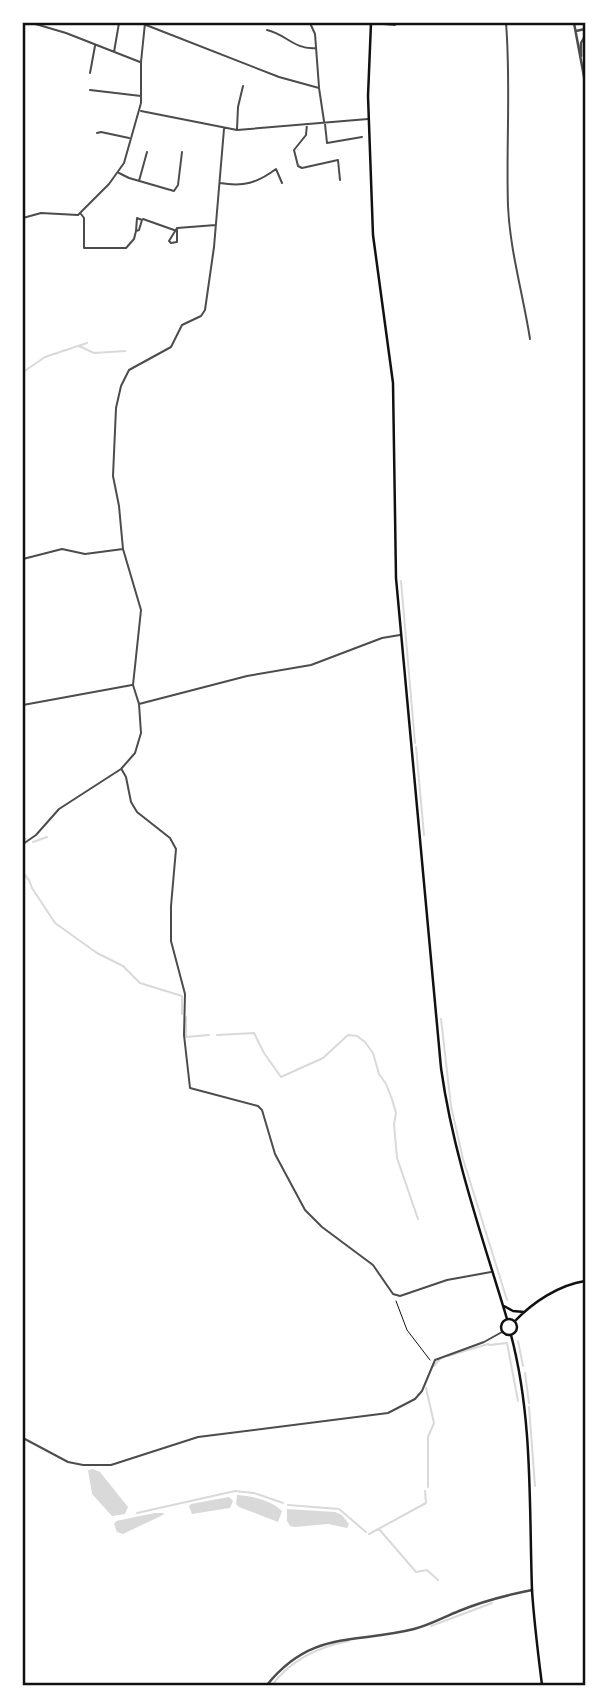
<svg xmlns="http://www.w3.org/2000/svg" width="608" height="1708" font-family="Inter,sans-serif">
<rect width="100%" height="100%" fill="#fff"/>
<!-- water -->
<path fill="#d9d9d9" d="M 93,1469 L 100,1472 L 128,1507 L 125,1514 L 112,1516 L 92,1494 L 88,1470 Z
M 237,1495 C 252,1496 271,1500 282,1511 L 278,1522 L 239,1507 L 236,1504 Z
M 229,1497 L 233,1501 L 230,1508 L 192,1514 L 189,1506 L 191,1504 Z
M 287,1509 L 335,1512 L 342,1515 L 349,1524 L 347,1528 L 328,1524 L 295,1527 L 290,1526 L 287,1521 Z
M 155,1513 L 164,1513 L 163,1515 L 123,1534 L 117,1532 L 114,1524 L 116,1521 Z"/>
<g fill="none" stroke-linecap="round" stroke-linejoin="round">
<!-- stream -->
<path stroke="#d9d9d9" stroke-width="2" d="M 79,346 L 94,353 L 125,351
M 23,372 L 45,357 L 87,343
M 401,581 L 415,743
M 416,747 L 424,835
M 23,839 L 25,839
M 33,842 L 47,837
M 23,873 L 29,880 L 32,888 L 55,923 L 97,953 L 123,966 L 140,983 L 182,996 L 182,1014
M 186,1017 L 186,1037 L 209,1035
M 441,1019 L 451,1106 L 463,1159 L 507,1300
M 217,1035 L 254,1033 L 264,1053 L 281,1077 L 323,1058 L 348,1035 L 357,1036 L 365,1042 L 373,1053 L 379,1074 L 386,1084 L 392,1099 L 396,1113 L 394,1124 L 397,1158 L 418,1219
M 518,1341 L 523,1366
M 448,1356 L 488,1344 L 490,1345 L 507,1343 L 518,1401
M 434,1366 L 440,1359
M 525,1373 L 529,1403
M 426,1388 L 434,1423 L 428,1437 L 428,1487
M 529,1407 L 535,1486
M 288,1505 L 339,1509 L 366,1532
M 137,1513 L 235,1491 L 254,1493 L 283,1503
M 379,1529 L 416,1572 L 427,1570 L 438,1580
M 369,1534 L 426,1503 L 425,1491
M 431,1626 L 492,1603
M 272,1685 C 291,1660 317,1647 349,1641"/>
<!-- path -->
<path stroke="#111" stroke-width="1" d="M 396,1301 L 407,1330 L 430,1360"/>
<!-- minor -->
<path stroke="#4c4c4c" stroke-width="2" d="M 32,23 L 66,33 L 140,62
M 310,23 L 315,34 L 319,87
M 372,23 L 395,25 L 395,23
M 506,23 C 511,84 506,145 508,206 C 510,251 523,294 530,339
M 146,25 L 279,77 L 319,88 L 324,121
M 267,30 C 286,34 294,50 316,48
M 114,52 L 119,23
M 23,54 L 24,75
M 90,73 L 95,46
M 90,90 L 141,96
M 141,111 L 237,130 L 368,119
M 307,124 L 306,135 L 294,150 L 298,166 L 302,168 L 338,160 L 340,180
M 325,124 L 327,143 L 362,137
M 237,129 L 238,107 L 243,86
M 97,133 L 101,132 L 129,138
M 119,173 L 129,178 L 174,191 L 178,185 L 182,152
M 139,181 L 147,152
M 220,183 C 244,187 257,183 276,169 L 282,183
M 81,214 L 84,218 L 84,248 L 126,248 L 134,239 L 136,231 L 139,230 L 142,220 L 137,218 L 136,231
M 23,218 L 41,213 L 78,215 L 109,184 L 124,163 L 141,103 L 141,62 L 145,23
M 143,219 L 174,230
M 177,228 L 177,242 L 171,243 L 169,241 L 177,228 L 216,225
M 23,559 L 62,549 L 85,554 L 123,549
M 139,704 L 247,676 L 311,665 L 382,638 L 400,635
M 23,705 L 132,685
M 122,770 L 126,777 L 131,802 L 137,812 L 170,838 L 176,849 L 171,906 L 171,941 L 185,994 L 184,1035 L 190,1088 L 258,1106 L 262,1110 L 275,1154 L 305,1210 L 322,1227 L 373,1265 L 393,1294 L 400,1296 L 447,1280 L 491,1272
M 23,844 L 36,835 L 59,809 L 121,769 L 135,753 L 141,733 L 139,704 L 133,685 L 141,610 L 123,549 L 119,506 L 113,476 L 116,408 L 121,386 L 129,370 L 171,347 L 182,325 L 201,316 L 205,310 L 214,247 L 224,129
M 23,1438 L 68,1462 L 83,1465 L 111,1465 L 198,1437 L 388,1413 L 415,1399 L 422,1391 L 435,1360 L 484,1342 L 502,1332"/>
<!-- tertiary -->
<path stroke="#4c4c4c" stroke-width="2.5" d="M 574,23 L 585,82
M 576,31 L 585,29
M 581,56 L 581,43 L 585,36
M 267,1685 C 311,1630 354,1644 414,1629 C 430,1625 444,1617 459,1611 C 483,1601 507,1595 532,1590"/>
<!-- secondary -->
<path stroke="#111" stroke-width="2.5" d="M 371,23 L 368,96 L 373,235 L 393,383 L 396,578 L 441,1068 C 453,1154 482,1236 507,1319
M 504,1306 L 513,1311 L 524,1312
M501 1327a8 8 0 1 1 16 0a8 8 0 1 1-16 0Z
M 515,1321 C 533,1302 559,1285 585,1281
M 511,1335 C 533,1418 529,1505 532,1590 C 534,1622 538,1653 542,1685"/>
</g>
<!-- border -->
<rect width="608" height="1708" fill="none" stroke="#ffffff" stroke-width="49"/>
<rect x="24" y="24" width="560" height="1660" fill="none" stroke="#111" stroke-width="2.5"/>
</svg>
